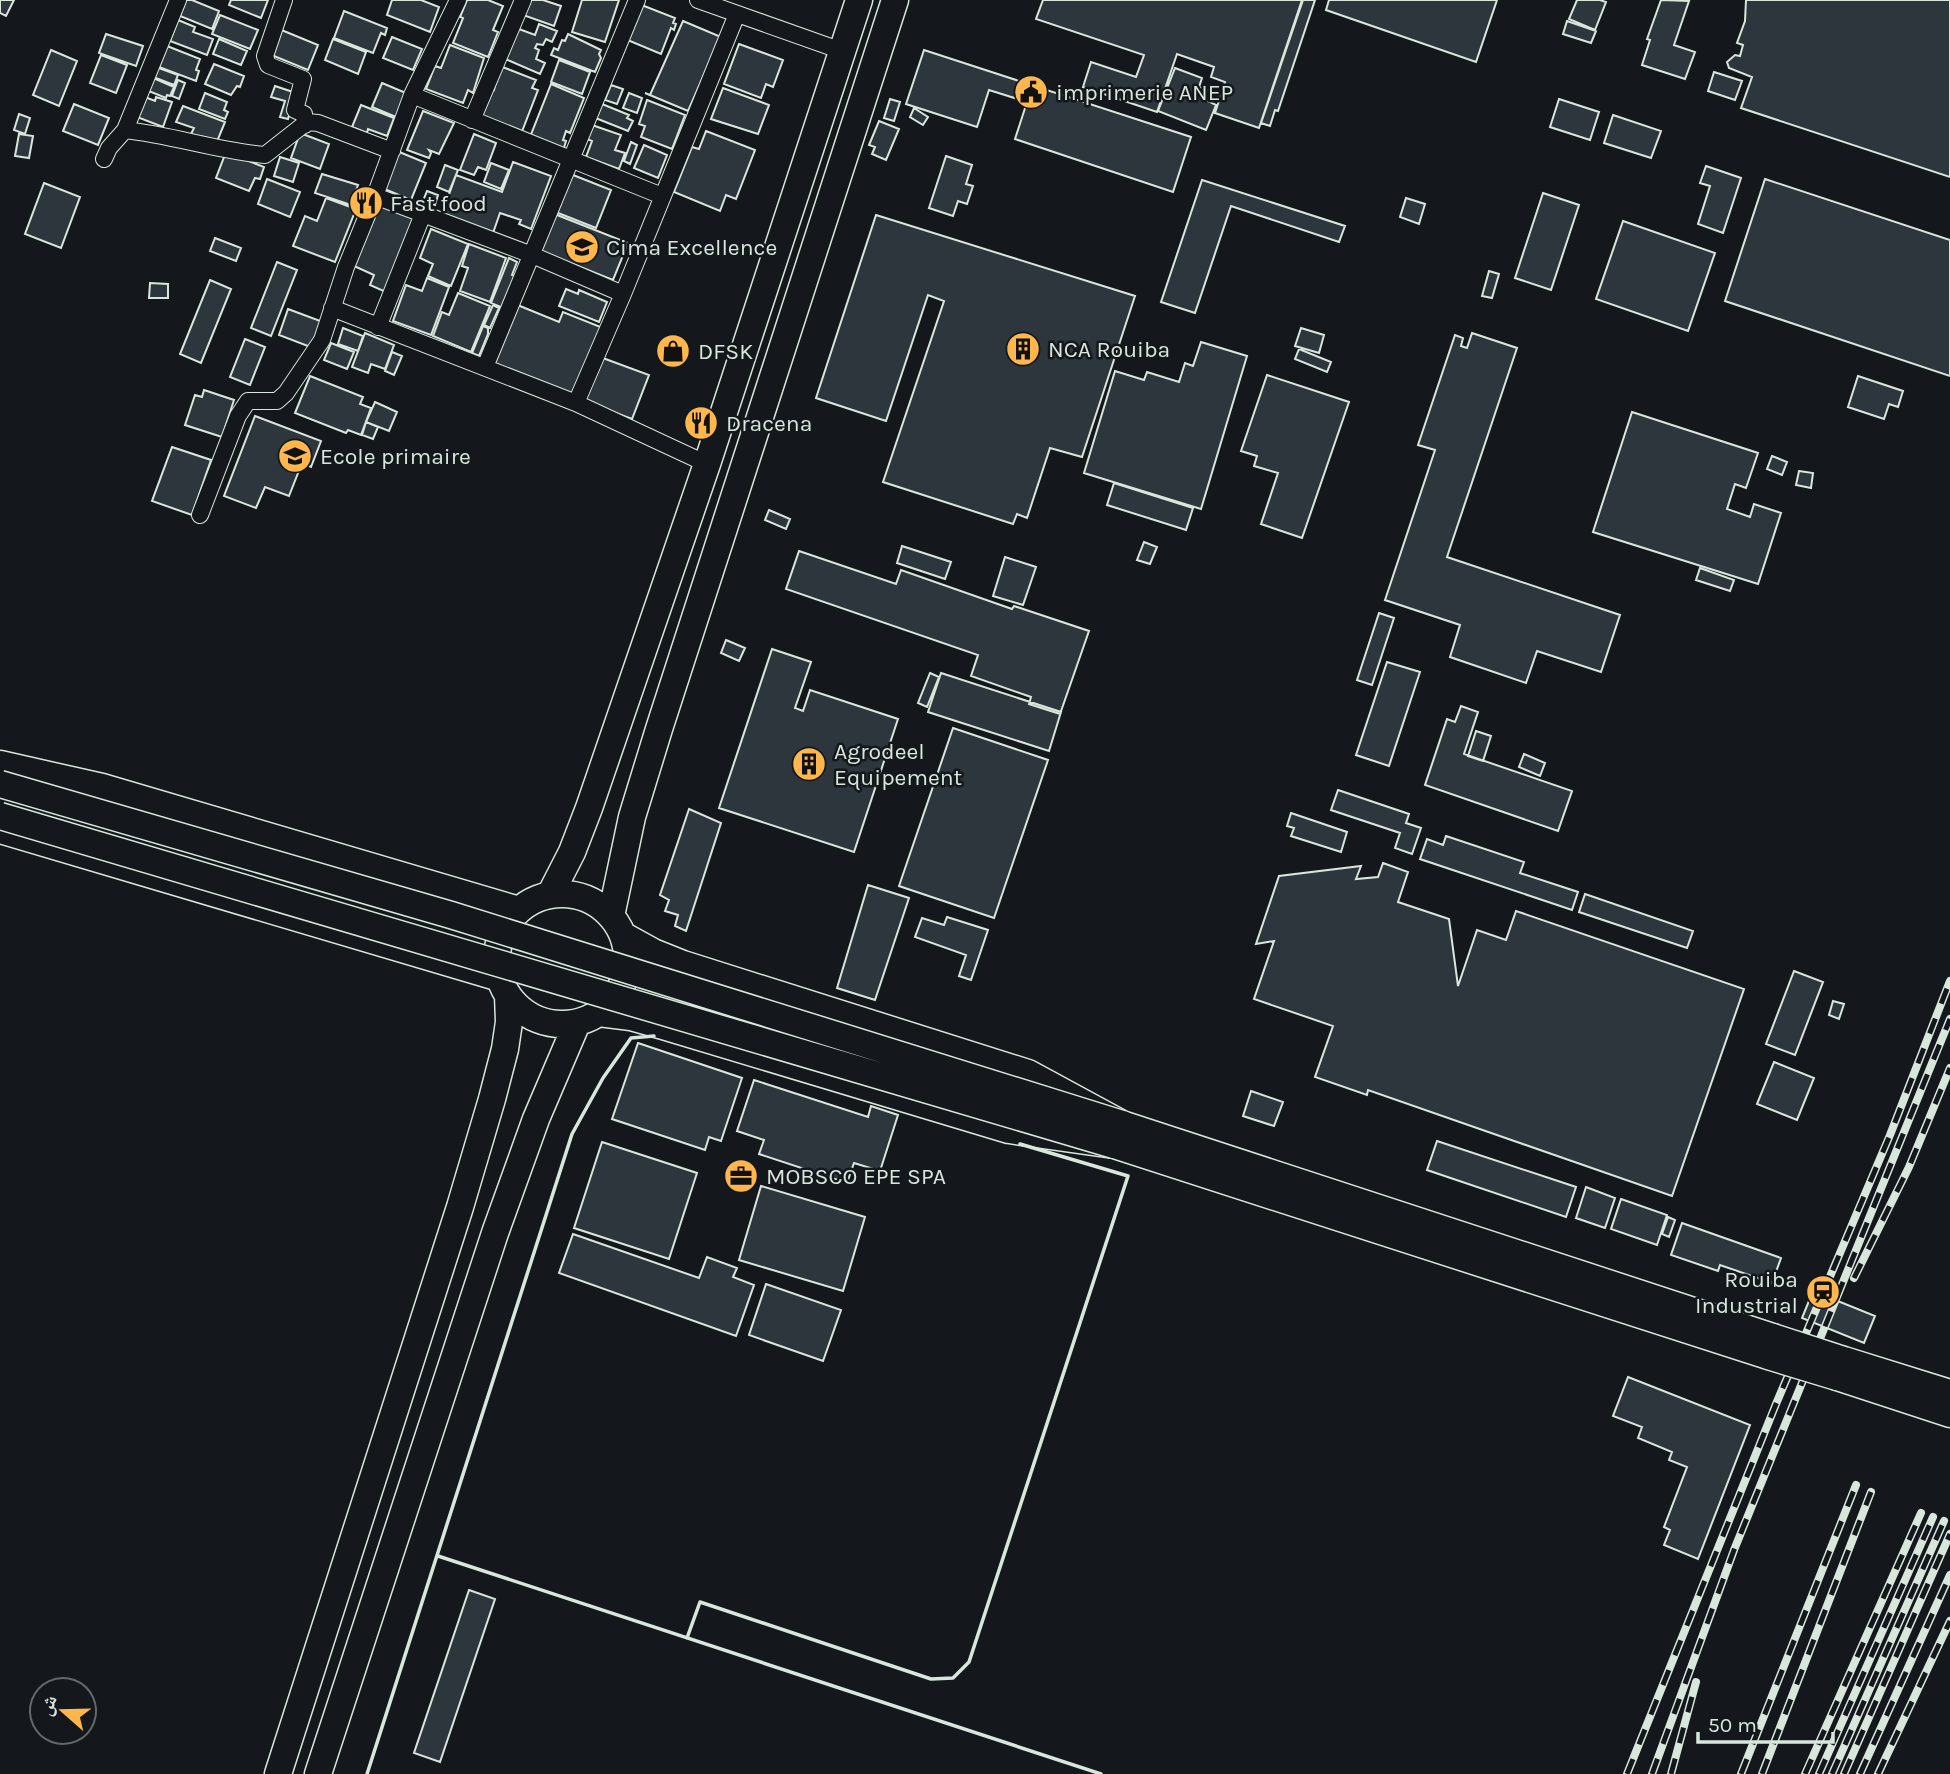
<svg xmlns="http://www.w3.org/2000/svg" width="1950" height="1774" font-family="Karla,'Noto Naskh Arabic',sans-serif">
<rect width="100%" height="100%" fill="#14181c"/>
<!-- building -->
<path fill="#2c363c" stroke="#d8e6dc" stroke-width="2" d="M 0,0 L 14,0 L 6,16 L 0,13 Z
M 186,0 L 192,0 L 219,11 L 212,29 L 180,16 Z
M 231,0 L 268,0 L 261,18 L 229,5 Z
M 392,0 L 421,0 L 439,7 L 430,32 L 387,15 Z
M 467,0 L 488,0 L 503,6 L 493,30 L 498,32 L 488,57 L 453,43 L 463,18 L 460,17 Z
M 529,0 L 543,0 L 561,6 L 554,26 L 523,15 Z
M 582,0 L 619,0 L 605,42 L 572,32 Z
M 1043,0 L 1302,0 L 1259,128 L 1215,113 L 1225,82 L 1211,77 L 1214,67 L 1177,54 L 1157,112 L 1083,87 L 1091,62 L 1136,77 L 1144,55 L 1036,19 Z
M 1303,0 L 1315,0 L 1278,111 L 1275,110 L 1270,126 L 1261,123 Z
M 1329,0 L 1497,0 L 1476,62 L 1326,10 Z
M 1577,0 L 1600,0 L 1606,2 L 1595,30 L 1569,19 Z
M 1661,0 L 1689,1 L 1674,45 L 1695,52 L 1685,79 L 1642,65 L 1650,40 L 1647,39 Z
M 1746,0 L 1950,0 L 1950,177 L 1741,108 L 1752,77 L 1729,68 L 1727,62 L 1735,55 L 1740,56 L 1743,45 L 1737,43 L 1745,21 Z
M 639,4 L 675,18 L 673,23 L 676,24 L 674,30 L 671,28 L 661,54 L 625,39 Z
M 344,11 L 387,28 L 385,35 L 381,33 L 373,53 L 334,38 Z
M 220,15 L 258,30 L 250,49 L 212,34 Z
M 178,20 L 195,27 L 193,32 L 213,39 L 207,55 L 170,41 Z
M 683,21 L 721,37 L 688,111 L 645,93 L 650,95 Z
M 1567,21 L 1596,31 L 1591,43 L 1563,34 Z
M 539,24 L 557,31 L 552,42 L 546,39 L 543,45 L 537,44 L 535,48 L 539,50 L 536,59 L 545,63 L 540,74 L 503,58 L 519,29 L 535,35 Z
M 279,29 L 318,45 L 308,70 L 269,54 Z
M 106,34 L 143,46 L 136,66 L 99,53 Z
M 568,34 L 601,50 L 599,54 L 601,58 L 595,72 L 551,55 L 554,48 L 558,50 L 562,40 L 565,41 Z
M 392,37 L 422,49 L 413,70 L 383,58 Z
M 219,39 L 247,51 L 241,65 L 213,54 Z
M 333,39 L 366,52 L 358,74 L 325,60 Z
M 739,44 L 783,60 L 773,87 L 766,84 L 761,98 L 724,84 Z
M 450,45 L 484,58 L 473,93 L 468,90 L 463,103 L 426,89 L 435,66 L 441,68 Z
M 167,46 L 200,59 L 196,70 L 199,71 L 196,81 L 159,67 Z
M 51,50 L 77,61 L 59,106 L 33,95 Z
M 924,50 L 1191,137 L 1173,192 L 1015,139 L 1027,102 L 989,90 L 977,127 L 906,104 Z
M 101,55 L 127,65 L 116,93 L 90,83 Z
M 559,60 L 590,72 L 582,94 L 551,82 Z
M 214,64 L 244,76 L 240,87 L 237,86 L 231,95 L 205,84 Z
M 500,66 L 536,80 L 532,88 L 538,90 L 521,134 L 479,117 L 491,88 L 494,90 Z
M 156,67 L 178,75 L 174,85 L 153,77 Z
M 1175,68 L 1202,78 L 1199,87 L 1211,92 L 1208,101 L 1216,105 L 1206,130 L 1158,111 Z
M 1714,72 L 1742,81 L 1735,100 L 1708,91 Z
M 151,77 L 174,87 L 170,96 L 167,95 L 166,98 L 146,90 Z
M 178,80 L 185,83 L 179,99 L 172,96 Z
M 382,83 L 406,93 L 396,117 L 372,107 Z
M 551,84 L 584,98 L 570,133 L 566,131 L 563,140 L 566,141 L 563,151 L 530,137 Z
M 611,85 L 623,89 L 617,104 L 605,100 Z
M 275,86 L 296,93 L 288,119 L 280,117 L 285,101 L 271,97 Z
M 723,88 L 769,105 L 758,134 L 711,119 Z
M 205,93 L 227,102 L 224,110 L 228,112 L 225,119 L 199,109 Z
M 629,93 L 642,98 L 637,113 L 623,108 Z
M 145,97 L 155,101 L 156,97 L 172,102 L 163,127 L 137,117 Z
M 890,99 L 900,102 L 894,121 L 884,118 Z
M 1559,99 L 1599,112 L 1590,140 L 1550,127 Z
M 647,100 L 685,115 L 672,149 L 641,137 L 645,126 L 639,124 Z
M 74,104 L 109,118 L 98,145 L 63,131 Z
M 602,104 L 629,115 L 627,118 L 633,121 L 628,131 L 593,117 Z
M 361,105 L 394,118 L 387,136 L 368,129 L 367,133 L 352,127 Z
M 183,106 L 225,122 L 216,144 L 191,134 L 194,128 L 176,122 Z
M 914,108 L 928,117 L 923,125 L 910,117 Z
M 423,111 L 454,123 L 439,154 L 429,150 L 431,153 L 429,158 L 407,150 Z
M 19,114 L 30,118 L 25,134 L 14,130 Z
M 1613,115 L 1661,131 L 1651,158 L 1604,143 Z
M 879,121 L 899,129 L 886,160 L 872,154 L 875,147 L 869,145 Z
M 592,125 L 621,135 L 615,150 L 625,153 L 619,169 L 586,157 L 592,141 L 587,139 Z
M 706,131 L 755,150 L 736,199 L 726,195 L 720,211 L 674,192 L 692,147 L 699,149 Z
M 300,133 L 329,144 L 320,169 L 291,158 Z
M 19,134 L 33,136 L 29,158 L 15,156 Z
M 474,134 L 496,143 L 486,170 L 478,167 L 474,175 L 460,170 Z
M 631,142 L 637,145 L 630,164 L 624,161 Z
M 644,145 L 667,155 L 658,178 L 634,168 Z
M 397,151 L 426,163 L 411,200 L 382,188 Z
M 226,152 L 264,167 L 260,179 L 255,178 L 249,191 L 216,178 Z
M 946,156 L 972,165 L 966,184 L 973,186 L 967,204 L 958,201 L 953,216 L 929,208 Z
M 280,157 L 299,163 L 293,182 L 274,176 Z
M 513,162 L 551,176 L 531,229 L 519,224 L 521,220 L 500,213 L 493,233 L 442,214 L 456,175 L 502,192 Z
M 491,163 L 509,170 L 501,189 L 484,182 Z
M 445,165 L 458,170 L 449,192 L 437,187 Z
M 1706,166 L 1741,178 L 1723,233 L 1698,224 L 1710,186 L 1700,183 Z
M 568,173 L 611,190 L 596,228 L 553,211 Z
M 322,174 L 358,185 L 351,205 L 315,193 Z
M 267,179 L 300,192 L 290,217 L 258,204 Z
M 1765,179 L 1950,240 L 1950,376 L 1725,301 Z
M 1202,180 L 1345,226 L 1339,242 L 1231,206 L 1195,313 L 1161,302 Z
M 44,183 L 80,197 L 61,248 L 25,234 Z
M 427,191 L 438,195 L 435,205 L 423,201 Z
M 1543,193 L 1579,205 L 1551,290 L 1515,278 Z
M 326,198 L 356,209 L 335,262 L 293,246 L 305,216 L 317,221 Z
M 1406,198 L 1425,204 L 1419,224 L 1400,217 Z
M 378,205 L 418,219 L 388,293 L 370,285 L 374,275 L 354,266 Z
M 552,213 L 628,243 L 613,280 L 537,250 Z
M 876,215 L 1135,296 L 1082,457 L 1050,448 L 1027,518 L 1017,514 L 1013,524 L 883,482 L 944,301 L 928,295 L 886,421 L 816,398 Z
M 1623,221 L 1715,253 L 1688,331 L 1596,299 Z
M 431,229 L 468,244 L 451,286 L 428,276 L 433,264 L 420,258 Z
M 215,238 L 241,248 L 236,261 L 210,251 Z
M 469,244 L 506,258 L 490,302 L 460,291 L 468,268 L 462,266 Z
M 509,258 L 517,262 L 512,275 L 515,276 L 503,308 L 491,303 Z
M 277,262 L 297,270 L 271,336 L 251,328 Z
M 1489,271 L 1499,274 L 1492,298 L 1482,296 Z
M 427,278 L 449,287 L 431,335 L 393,321 L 406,285 L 422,291 Z
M 210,280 L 231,289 L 201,363 L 180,354 Z
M 150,283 L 168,284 L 168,298 L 149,298 Z
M 566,289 L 578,294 L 579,290 L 607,302 L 599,322 L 559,306 Z
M 458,293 L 490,306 L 471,352 L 433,336 L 442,312 L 449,315 Z
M 515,304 L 559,322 L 563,312 L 603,328 L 575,396 L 492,362 Z
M 493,305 L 499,308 L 490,328 L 484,325 Z
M 288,309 L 323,322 L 313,348 L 279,335 Z
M 483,326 L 488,328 L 488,334 L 479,356 L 472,353 Z
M 343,328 L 363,336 L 358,351 L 338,344 Z
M 1301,328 L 1324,335 L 1319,353 L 1295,346 Z
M 365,333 L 394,345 L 385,369 L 371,364 L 368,373 L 352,367 Z
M 1472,333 L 1517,348 L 1447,557 L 1620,615 L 1601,672 L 1537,651 L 1526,683 L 1450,657 L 1460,625 L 1385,600 L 1435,450 L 1418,445 L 1455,335 L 1463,338 L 1461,346 L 1467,348 Z
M 245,339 L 265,347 L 250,385 L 230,377 Z
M 1201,342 L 1247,356 L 1201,509 L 1084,473 L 1115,371 L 1144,380 L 1147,372 L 1179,382 L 1185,363 L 1193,366 Z
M 331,343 L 354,352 L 347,369 L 324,360 Z
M 1299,349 L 1331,362 L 1327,372 L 1295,359 Z
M 392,352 L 402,356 L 394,375 L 385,371 Z
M 600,357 L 649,375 L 632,419 L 583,401 Z
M 1267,375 L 1349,402 L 1302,538 L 1261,524 L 1278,473 L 1254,466 L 1257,456 L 1241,451 Z
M 310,376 L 363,397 L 360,404 L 371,408 L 361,435 L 348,430 L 346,433 L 295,413 Z
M 1858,376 L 1903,391 L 1898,407 L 1889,404 L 1884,419 L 1848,407 Z
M 204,390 L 234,400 L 222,437 L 185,425 L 195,395 L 202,397 Z
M 375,402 L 397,412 L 389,431 L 366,422 Z
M 1632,412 L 1758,453 L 1746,488 L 1735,484 L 1727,509 L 1750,517 L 1754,504 L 1781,513 L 1758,584 L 1593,532 Z
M 255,416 L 321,441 L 311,467 L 302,463 L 289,496 L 265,487 L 256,508 L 224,496 Z
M 366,422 L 378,427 L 373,439 L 362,435 Z
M 172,447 L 211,460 L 192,515 L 152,501 Z
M 1772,456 L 1787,462 L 1782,475 L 1767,469 Z
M 1799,471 L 1813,473 L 1811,488 L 1796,485 Z
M 1114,483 L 1193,508 L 1186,530 L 1107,505 Z
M 769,510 L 790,519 L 786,529 L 765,520 Z
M 1144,542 L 1157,547 L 1150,564 L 1137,560 Z
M 902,546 L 951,562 L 945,579 L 897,563 Z
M 799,551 L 896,584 L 901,570 L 1012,609 L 1014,606 L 1089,631 L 1060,714 L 1029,704 L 1031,697 L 971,676 L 978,655 L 786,589 Z
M 1005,557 L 1036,567 L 1023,605 L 993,596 Z
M 1700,568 L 1734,580 L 1730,591 L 1696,580 Z
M 1379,613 L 1394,618 L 1372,685 L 1357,680 Z
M 726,640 L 745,648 L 739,661 L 721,653 Z
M 772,649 L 811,662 L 795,708 L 803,711 L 810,690 L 898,719 L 854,852 L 719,808 Z
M 1387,662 L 1420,672 L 1389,766 L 1356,755 Z
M 930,673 L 939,677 L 927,707 L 918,703 Z
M 941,673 L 1061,712 L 1049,751 L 928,712 Z
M 1461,706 L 1478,712 L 1464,754 L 1572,791 L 1558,831 L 1425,785 L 1447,719 L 1455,722 Z
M 953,728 L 1048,760 L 994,918 L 899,886 Z
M 1476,731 L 1491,736 L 1483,761 L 1468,756 Z
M 1524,754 L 1545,763 L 1540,776 L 1519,767 Z
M 1338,790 L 1409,814 L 1406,823 L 1421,828 L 1412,854 L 1395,848 L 1400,833 L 1331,810 Z
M 689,809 L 721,823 L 686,931 L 675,926 L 678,915 L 665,911 L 669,900 L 660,895 Z
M 1291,813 L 1347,832 L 1341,852 L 1291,836 L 1294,828 L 1287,826 Z
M 1446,836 L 1524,862 L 1520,873 L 1578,892 L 1572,910 L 1420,859 L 1427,839 L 1443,845 Z
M 1383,863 L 1408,872 L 1398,902 L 1449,919 L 1458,986 L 1477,930 L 1506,940 L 1516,911 L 1744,989 L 1672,1196 L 1368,1090 L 1367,1095 L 1315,1077 L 1333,1026 L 1254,999 L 1274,941 L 1256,944 L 1279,876 L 1361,866 L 1356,879 L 1378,877 Z
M 868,885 L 909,898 L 875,1000 L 837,988 Z
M 1585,894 L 1693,931 L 1687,948 L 1579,912 Z
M 947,917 L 988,930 L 971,980 L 959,976 L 966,955 L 915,937 L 922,918 L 944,925 Z
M 1794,971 L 1823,982 L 1795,1055 L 1766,1044 Z
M 1833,1001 L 1844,1004 L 1839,1019 L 1829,1015 Z
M 638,1043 L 742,1078 L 721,1141 L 709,1137 L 705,1150 L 612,1119 Z
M 1774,1062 L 1814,1078 L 1797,1120 L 1757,1104 Z
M 754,1080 L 868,1117 L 871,1106 L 898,1115 L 880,1171 L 854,1163 L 847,1183 L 759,1154 L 764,1140 L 737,1131 Z
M 1251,1091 L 1283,1102 L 1274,1126 L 1243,1116 Z
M 1437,1141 L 1576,1187 L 1566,1217 L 1427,1170 Z
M 602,1142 L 697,1173 L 669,1259 L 574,1228 Z
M 761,1186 L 865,1217 L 843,1291 L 739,1260 Z
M 1586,1187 L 1615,1198 L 1605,1228 L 1576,1218 Z
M 1621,1199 L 1667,1215 L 1657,1245 L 1611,1229 Z
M 1668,1217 L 1675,1220 L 1669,1237 L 1662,1234 Z
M 1682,1223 L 1781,1258 L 1772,1283 L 1720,1265 L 1718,1271 L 1671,1255 Z
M 573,1234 L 699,1278 L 707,1257 L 737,1268 L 733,1277 L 754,1285 L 736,1336 L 559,1273 Z
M 766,1284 L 841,1310 L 823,1361 L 749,1335 Z
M 1813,1291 L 1875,1316 L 1864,1343 L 1802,1318 Z
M 1628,1377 L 1750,1425 L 1698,1559 L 1664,1545 L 1670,1530 L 1664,1527 L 1687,1467 L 1669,1460 L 1672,1452 L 1638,1438 L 1642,1427 L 1613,1416 Z
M 469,1590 L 495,1599 L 440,1762 L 414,1753 Z"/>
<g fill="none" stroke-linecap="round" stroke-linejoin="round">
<!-- minor casing -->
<g stroke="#d8e6dc" stroke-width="18">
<path id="minor" d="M 284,0 L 265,56 L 268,65 L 303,79 L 295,110 L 304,114 L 305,125
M 698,0 L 842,51
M 412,95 L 662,196
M 472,120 L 523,0
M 125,130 L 178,0
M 104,159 L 109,148 L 125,130 C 172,135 218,151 265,155 L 307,122 L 318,123 L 392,151
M 375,196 L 532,255 L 623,294
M 332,308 L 576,403 L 707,464
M 378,327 L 423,214
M 485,367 L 637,0
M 576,403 L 623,294 L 737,14
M 200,515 L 238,416 L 248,401 L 277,401 L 286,393 L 322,340 L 346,267 L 375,196 L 412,95 L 458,0"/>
</g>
<!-- trunk casing -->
<g stroke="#d8e6dc" stroke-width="29">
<path id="trunk" d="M 0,764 L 102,787 L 519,910
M 0,830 L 500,978
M497 959a65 65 0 1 1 130 0a65 65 0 1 1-130 0Z
M 550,895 L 572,852 L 589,808 L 707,464 L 859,0
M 611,916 L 632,817 L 659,729 L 895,0
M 624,936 L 653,952 L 683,964 L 1028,1073 L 1122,1124 L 1773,1337
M 599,1013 L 631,1017 L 663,1026 L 1009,1130 L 1114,1145 L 1768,1356
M 1844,1360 L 1950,1393
M 1837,1377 L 1950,1414
M 278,1774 L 460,1207 L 492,1099 L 505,1049 L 509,1022 L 508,995
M 318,1774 L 495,1233 L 536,1119 L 577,1023"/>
</g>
<!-- minor -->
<use href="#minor" stroke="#14181c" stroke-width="16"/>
<!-- trunk -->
<use href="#trunk" stroke="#14181c" stroke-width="26"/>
<!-- rail casing -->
<g stroke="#d8e6dc" stroke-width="8">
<path id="rail" d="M 1854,1278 L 1909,1167 L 1950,1068
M 1627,1774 L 1776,1404 L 1890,1135 L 1950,981
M 1652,1774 L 1734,1550 L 1950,1019
M 1671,1774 L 1696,1682
M 1741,1774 L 1856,1485
M 1762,1774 L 1871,1492
M 1805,1774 L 1921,1513
M 1819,1774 L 1933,1517
M 1832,1774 L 1944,1521
M 1844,1774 L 1950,1534
M 1860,1774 L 1950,1575
M 1878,1774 L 1950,1621"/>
</g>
<!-- rail -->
<use href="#rail" stroke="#14181c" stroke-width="5" stroke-dasharray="16" stroke-linecap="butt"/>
<!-- trunk-bridge casing -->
<g stroke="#d8e6dc" stroke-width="29" stroke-linecap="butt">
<path id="trunk-bridge" d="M 0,784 L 451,915 L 1122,1124
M 0,816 L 1114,1145
M 1773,1337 L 1844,1360
M 1768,1356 L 1837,1377"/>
</g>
<!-- trunk-bridge -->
<use href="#trunk-bridge" stroke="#14181c" stroke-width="26"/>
<!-- wall -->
<path stroke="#d8e6dc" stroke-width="3.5" d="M 438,1556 L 1101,1774
M 687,1638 L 700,1602 L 931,1679 L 953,1678 L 969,1662 L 1128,1176 L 1020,1144
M 367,1774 L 572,1134 L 603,1078 L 631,1038 L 654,1036"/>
</g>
<!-- icons -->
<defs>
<g id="civic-disc" transform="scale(1.75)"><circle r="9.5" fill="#ffb74d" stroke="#14181c"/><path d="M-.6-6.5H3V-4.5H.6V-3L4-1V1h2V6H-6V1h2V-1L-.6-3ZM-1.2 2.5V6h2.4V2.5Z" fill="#111"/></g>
<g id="restaurant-disc" transform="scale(1.75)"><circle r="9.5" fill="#ffb74d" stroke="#14181c"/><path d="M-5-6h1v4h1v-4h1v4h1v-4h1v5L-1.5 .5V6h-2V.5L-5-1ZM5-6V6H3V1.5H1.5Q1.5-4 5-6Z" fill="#111"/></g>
<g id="university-disc" transform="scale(1.75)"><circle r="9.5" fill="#ffb74d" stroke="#14181c"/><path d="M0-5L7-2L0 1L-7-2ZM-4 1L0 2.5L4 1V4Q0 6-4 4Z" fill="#111"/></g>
<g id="building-disc" transform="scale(1.75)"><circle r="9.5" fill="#ffb74d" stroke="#14181c"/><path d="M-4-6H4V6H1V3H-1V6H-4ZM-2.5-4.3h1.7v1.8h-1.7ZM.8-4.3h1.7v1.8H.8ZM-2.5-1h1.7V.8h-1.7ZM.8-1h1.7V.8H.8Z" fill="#111"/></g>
<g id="shop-disc" transform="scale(1.75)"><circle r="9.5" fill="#ffb74d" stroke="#14181c"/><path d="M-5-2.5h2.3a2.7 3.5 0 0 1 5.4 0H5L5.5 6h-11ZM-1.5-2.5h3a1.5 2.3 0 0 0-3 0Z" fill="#111"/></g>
<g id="school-disc" transform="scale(1.75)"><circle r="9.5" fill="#ffb74d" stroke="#14181c"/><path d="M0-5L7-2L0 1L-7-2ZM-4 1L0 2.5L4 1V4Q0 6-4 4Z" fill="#111"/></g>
<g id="office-disc" transform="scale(1.75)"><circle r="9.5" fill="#ffb74d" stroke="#14181c"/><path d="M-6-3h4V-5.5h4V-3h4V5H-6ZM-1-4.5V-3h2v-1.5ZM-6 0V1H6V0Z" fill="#111"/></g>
<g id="station-disc" transform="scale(1.75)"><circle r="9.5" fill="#ffb74d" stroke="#14181c"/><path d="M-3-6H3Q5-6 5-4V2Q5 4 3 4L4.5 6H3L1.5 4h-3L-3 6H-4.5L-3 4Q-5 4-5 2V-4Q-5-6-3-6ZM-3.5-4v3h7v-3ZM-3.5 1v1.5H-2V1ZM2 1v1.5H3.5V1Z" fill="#111"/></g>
</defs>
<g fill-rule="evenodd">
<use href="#civic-disc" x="1031" y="92"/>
<use href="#restaurant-disc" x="366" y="203"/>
<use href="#university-disc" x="582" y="247"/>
<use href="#building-disc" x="1023" y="349"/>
<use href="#shop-disc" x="673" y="351"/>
<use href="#restaurant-disc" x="701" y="423"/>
<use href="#school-disc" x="295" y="456"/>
<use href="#building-disc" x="809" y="764"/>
<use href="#office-disc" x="741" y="1176"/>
<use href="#station-disc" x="1823" y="1292"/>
</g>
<g text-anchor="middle" stroke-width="5" stroke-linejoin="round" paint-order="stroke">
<!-- poi labels -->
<g font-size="23" fill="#d8e6dc" stroke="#14181c" text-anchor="start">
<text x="1056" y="100">imprimerie ANEP</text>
<text x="390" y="211">Fast food</text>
<text x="606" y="255">Cima Excellence</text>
<text x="1048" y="357">NCA Rouiba</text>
<text x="698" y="359">DFSK</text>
<text x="726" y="431">Dracena</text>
<text x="320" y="464">Ecole primaire</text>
<text x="834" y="759">Agrodeel<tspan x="834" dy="26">Equipement</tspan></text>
<text x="766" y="1184">MOBSCO EPE SPA</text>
<text x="1798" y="1287" text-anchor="end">Rouiba<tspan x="1798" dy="26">Industrial</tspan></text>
</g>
</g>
<!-- north arrow -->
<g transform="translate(63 1711) rotate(290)"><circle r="33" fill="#14181c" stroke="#626a69" stroke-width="2"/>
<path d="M0-5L12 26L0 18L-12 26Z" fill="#ffb74d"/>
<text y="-10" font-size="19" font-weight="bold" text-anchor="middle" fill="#d8e6dc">ش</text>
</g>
<!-- scale -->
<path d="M1698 1732v10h135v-10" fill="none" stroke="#d8e6dc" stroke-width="3.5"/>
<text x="1708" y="1732" font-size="21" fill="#d8e6dc" stroke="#14181c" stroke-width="5" paint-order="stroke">50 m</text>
</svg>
